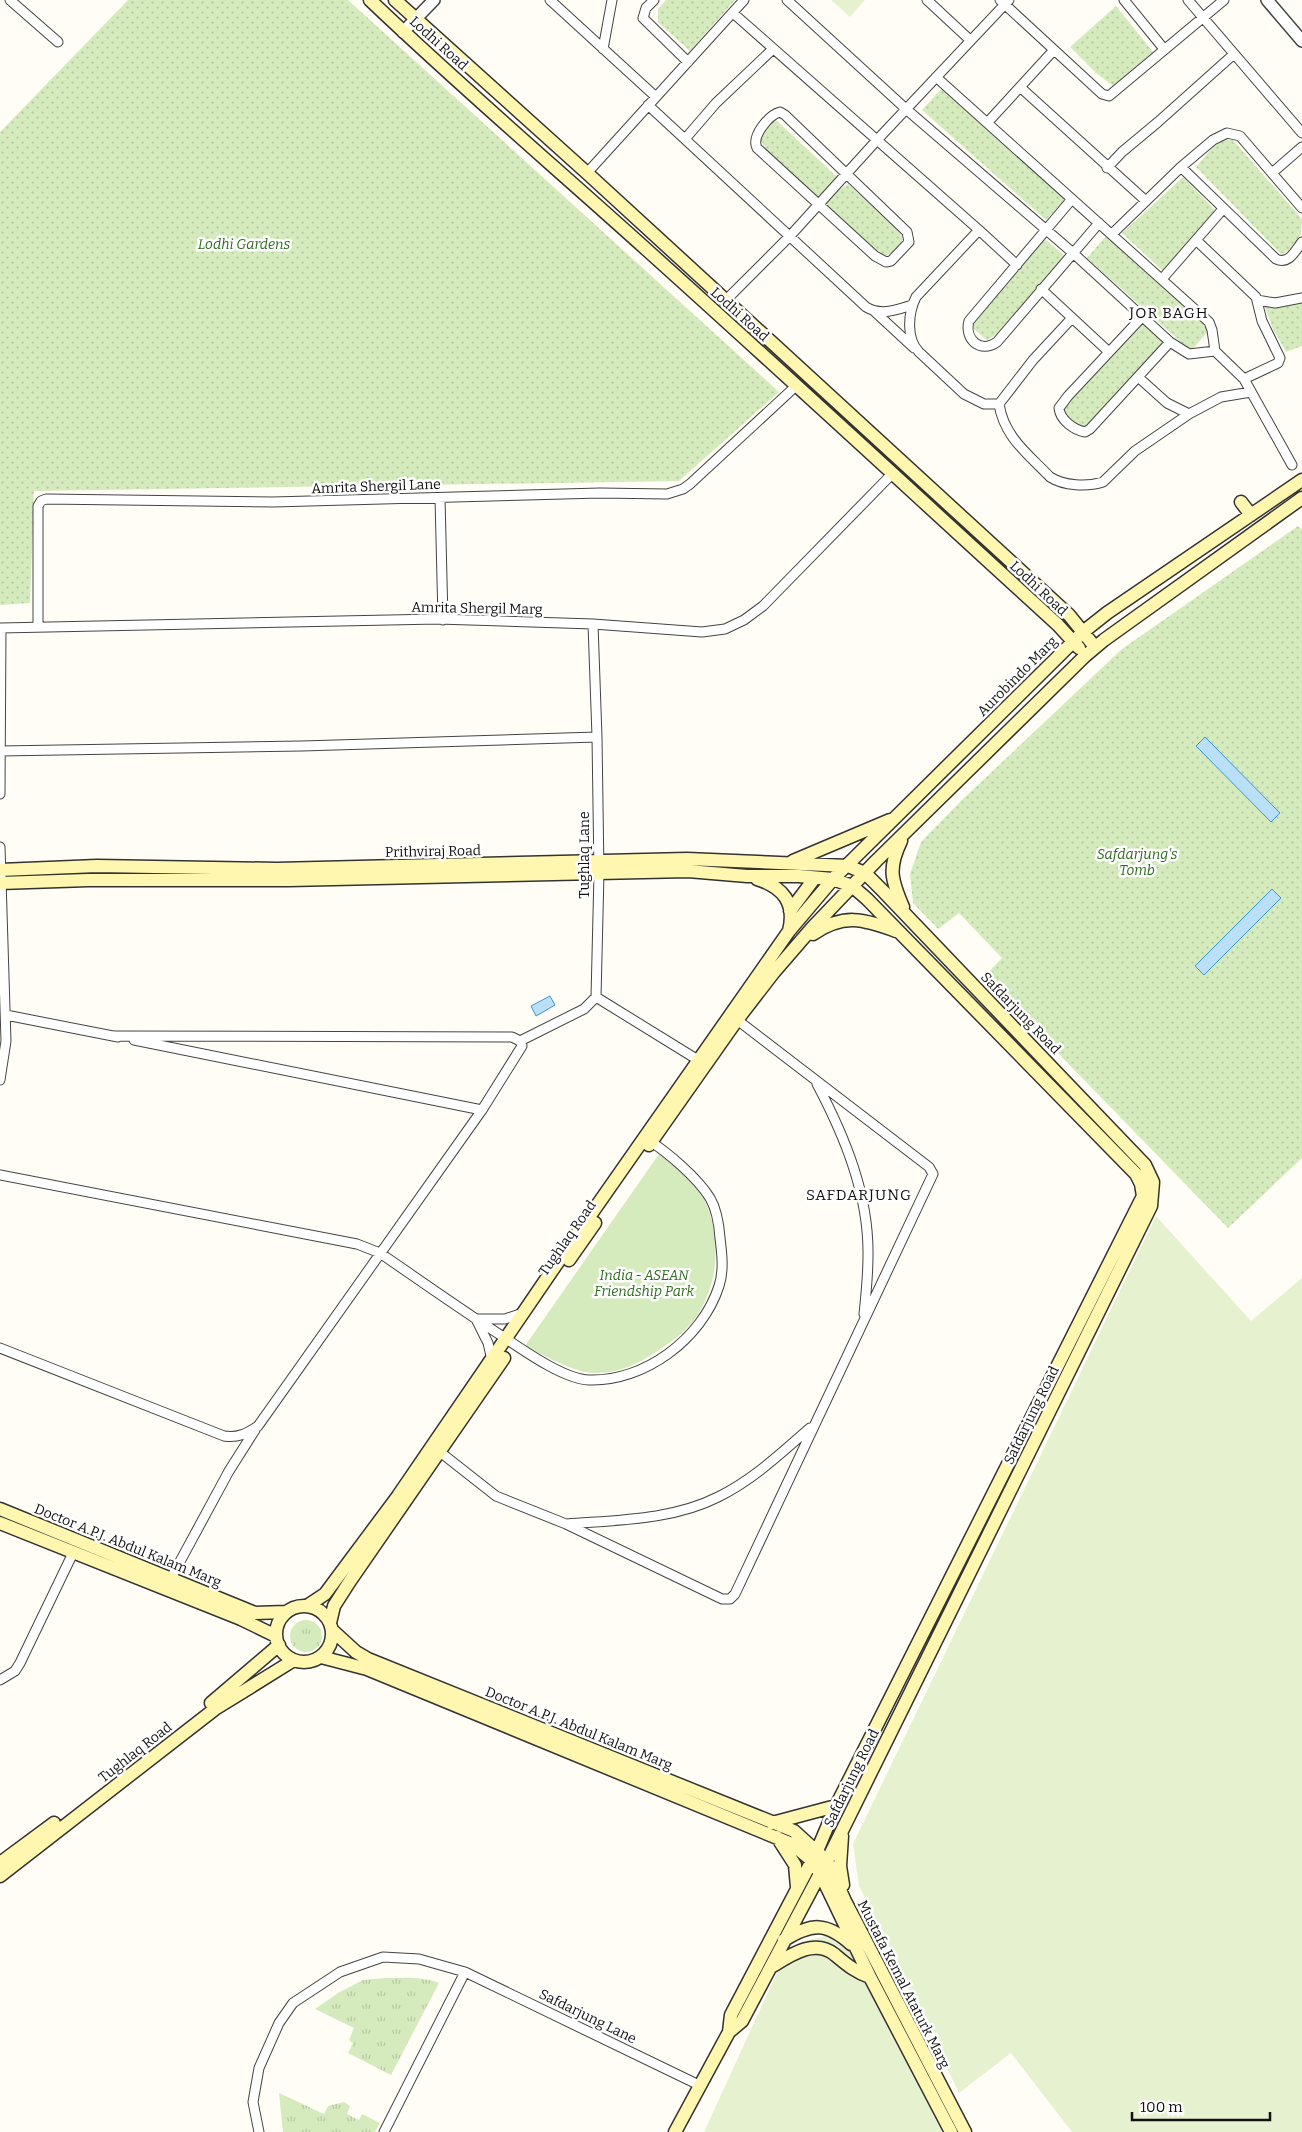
<svg xmlns="http://www.w3.org/2000/svg" width="1302" height="2132" font-family="Bitter,serif">
<defs>
<pattern id="grass-tufts" width="24" height="20" patternUnits="userSpaceOnUse" patternTransform="scale(1.25)"><rect width="24" height="20" fill="#d5ebbd"/><path d="M3 7l-1-3M5 7V3M7 7l1-3M15 17l-1-3M17 17v-4M19 17l1-3" fill="none" stroke="#b6c8a1"/></pattern>
<pattern id="park-dots" width="8" height="8" patternUnits="userSpaceOnUse" patternTransform="scale(1.25)"><rect width="8" height="8" fill="#d5ebbd"/><path d="M2 2h.1M6 6h.1" fill="none" stroke="#b6c8a1" stroke-width="1.8" stroke-linecap="round"/></pattern>
</defs>
<rect width="100%" height="100%" fill="#fffdf5"/>
<!-- grass -->
<path fill="url(#grass-tufts)" d="M290 1636a16 16 0 1 1 32 0a16 16 0 1 1-32 0Z
M 386,1978 C 403,1978 422,1976 439,1983 L 391,2075 L 348,2053 L 353,2043 L 349,2040 L 354,2028 L 315,2009 L 338,1993 L 363,1980 Z
M 279,2093 L 324,2114 L 328,2106 L 344,2102 L 350,2106 L 347,2114 L 359,2120 L 362,2114 L 380,2123 L 375,2132 L 283,2132 Z"/>
<!-- park -->
<path fill="url(#park-dots)" d="M 128,0 L 348,0 L 779,392 L 679,481 L 34,491 L 30,603 L 0,605 L 0,132 Z
M 666,0 L 735,0 L 690,51 L 658,22 L 658,9 Z
M 1116,6 L 1153,52 L 1113,86 L 1096,73 L 1070,47 Z
M 942,88 L 1066,198 L 1046,220 L 922,110 Z
M 775,119 L 836,176 L 836,180 L 819,196 L 811,193 L 771,156 L 759,138 Z
M 1224,139 L 1233,140 L 1302,219 L 1301,234 L 1290,250 L 1281,254 L 1196,167 L 1212,148 Z
M 1183,177 L 1215,210 L 1163,271 L 1122,233 Z
M 848,184 L 899,231 L 903,239 L 896,250 L 883,258 L 825,205 L 833,194 Z
M 1107,235 L 1211,328 L 1191,351 L 1087,258 Z
M 1044,238 L 1065,256 L 999,333 L 987,340 L 970,326 Z
M 1302,302 L 1302,346 L 1286,352 L 1273,329 L 1264,305 L 1284,306 Z
M 1142,321 L 1164,343 L 1086,429 L 1072,422 L 1062,409 L 1068,400 Z
M 1298,526 L 1302,529 L 1302,1158 L 1228,1228 L 984,977 L 1002,958 L 959,913 L 938,929 L 913,903 L 910,874 L 921,842 L 962,800 L 1122,649 Z"/>
<!-- garden -->
<path fill="#d5ebbd" d="M 659,1154 C 679,1170 701,1186 709,1211 C 721,1246 717,1289 694,1320 C 685,1332 672,1341 659,1350 C 640,1363 620,1373 596,1373 C 576,1374 544,1355 525,1346 Z"/>
<!-- pitch -->
<path fill="#e6f2cf" d="M 831,0 L 865,0 L 850,17 Z
M 1156,1216 L 1251,1321 L 1302,1278 L 1302,2132 L 1072,2132 L 1011,2053 L 959,2093 L 859,1886 L 853,1844 Z
M 825,1936 L 850,1949 L 942,2132 L 704,2132 L 781,1964 L 801,1942 Z"/>
<!-- water -->
<path fill="#b9e0f7" stroke="#3f96cf" d="M 1205,737 L 1280,813 L 1271,822 L 1196,746 Z
M 1272,889 L 1281,898 L 1204,975 L 1195,966 Z
M 550,996 L 555,1005 L 536,1016 L 531,1006 Z"/>
<g fill="none" stroke-linecap="round" stroke-linejoin="round">
<!-- minor casing -->
<g stroke="#444" stroke-width="11">
<path id="minor" d="M 10,0 L 58,42
M 550,0 L 656,97
M 654,0 L 646,8 L 643,18 L 688,62
M 787,0 L 906,109 L 1073,253 L 1170,342 L 1189,354 L 1215,351
M 927,0 L 970,40
M 1000,0 L 1102,94 L 1109,96 L 1224,0
M 1124,0 L 1164,49
M 1188,0 L 1302,133
M 733,13 L 979,230 L 916,297 C 908,313 906,339 919,352 L 964,394 L 984,404 L 999,404
M 603,49 L 612,0
M 936,77 L 1209,322 L 1212,330 L 1215,351 L 1244,379 L 1292,465
M 1020,87 L 1146,201
M 648,105 L 866,307 C 881,316 896,310 912,305
M 780,112 L 785,115 L 907,232 L 909,242 L 891,261 L 886,262 L 875,256 L 757,148 C 751,136 769,115 780,112 Z
M 988,122 L 1053,51
M 685,139 L 716,103 L 773,49
M 1181,167 L 1276,259 C 1289,265 1295,251 1302,242
M 1107,168 L 1122,152 L 1158,122 L 1234,54
M 587,173 L 744,0
M 1272,173 L 1302,147
M 1072,199 L 969,321 C 964,339 980,354 997,342 L 1099,223
M 979,230 L 1017,265
M 1112,234 L 1181,167 L 1213,140 L 1227,133 L 1240,136 L 1302,208
M 1196,240 L 1256,297 L 1262,321 L 1280,358 L 1278,363 L 1244,379
M 1162,279 L 1223,209
M 1041,289 L 1109,352
M 726,300 L 790,236 L 877,140 L 1009,0
M 1257,300 L 1275,303 L 1302,298
M 874,311 L 914,348
M 1142,317 L 1068,396 L 1059,408 C 1060,420 1074,430 1085,432 L 1090,429 L 1170,342
M 1072,318 L 1033,360 L 999,404 C 1004,437 1028,454 1050,477 C 1064,486 1087,487 1103,482 L 1135,451 L 1189,414 L 1221,397 L 1251,392
M 1138,377 L 1167,403 L 1189,414
M 440,498 L 443,620
M 38,626 L 38,506 L 41,501 L 46,499 L 273,502 L 600,493 L 667,494 L 683,489 L 690,484 L 797,385
M 0,628 L 438,619 L 593,624 L 702,632 L 725,629 L 744,620 L 763,606 L 892,474
M 0,751 L 302,746 L 597,737
M 0,794 L 1,628
M 0,847 L 6,1041 L 0,1080
M 596,997 L 698,1060
M 6,1015 L 118,1037
M 134,1040 L 482,1110
M 520,1041 L 584,1009 L 596,997 L 599,873 L 597,737 L 593,624
M 817,1084 C 845,1137 869,1195 868,1256 C 868,1275 866,1295 864,1314
M 0,1175 L 357,1244 L 380,1253 C 422,1282 463,1311 505,1338 C 526,1352 564,1379 589,1380 C 644,1382 702,1339 719,1286 C 724,1271 722,1254 720,1238 C 719,1224 717,1210 710,1198 C 697,1177 667,1152 647,1139
M 476,1319 L 505,1319 L 523,1313
M 477,1321 L 488,1343 L 492,1360
M 0,1348 L 224,1436 C 238,1438 246,1434 258,1426 L 482,1110 L 522,1046 L 520,1041 L 512,1037 L 114,1036
M 435,1448 L 496,1496 L 566,1524 L 722,1599 L 730,1599 L 735,1594 L 933,1174 L 929,1167 L 732,1016
M 567,1524 C 617,1520 673,1520 718,1497 C 753,1480 781,1453 810,1428
M 170,1580 L 229,1471 L 255,1430
M 0,1680 L 15,1671 L 20,1663 L 73,1553
M 259,2132 L 253,2102 L 259,2068 L 279,2023 L 293,2003 L 340,1972 L 383,1957 L 419,1959 L 465,1972 L 699,2085
M 384,2132 L 465,1972"/>
</g>
<!-- tertiary casing -->
<g stroke="#444" stroke-width="14">
<path id="tertiary" d="M 1267,0 L 1302,41
M 403,32 L 434,0"/>
</g>
<!-- secondary casing -->
<g stroke="#333" stroke-width="15">
<path id="secondary" d="M 370,0 C 460,86 555,167 647,250 C 785,374 921,500 1058,625 L 1079,648
M 395,0 L 587,173 L 1069,615 L 1095,647
M 1241,502 L 1251,515
M 901,841 C 888,868 891,879 903,907
M 793,861 L 890,820
M 0,870 L 97,866 L 277,869 L 687,859 L 848,866 L 865,873 L 884,892 L 1145,1165 L 1153,1182 L 1151,1206 L 831,1853 L 742,2021 L 729,2032 L 675,2132
M 757,879 C 783,887 796,903 789,931
M 0,883 L 88,880 L 289,880 L 688,871 L 747,876 L 799,876 L 833,879 L 852,886 L 867,899 L 1136,1174 L 1141,1184 L 1143,1196 L 836,1806 L 817,1851 L 731,2015 L 729,2032
M 790,911 L 814,879
M 813,934 C 844,913 863,919 896,931
M 649,1145 L 737,1020 L 774,972 L 812,928 L 876,861 L 1085,656 L 1104,640 L 1302,498
M 569,1260 L 595,1223
M 0,1509 L 255,1613 L 286,1612
M 0,1523 L 241,1619 L 276,1636
M 307,1606 L 325,1594 L 398,1496 L 575,1237 L 789,931 L 833,879 L 1083,632 L 1107,613 L 1302,480
M276 1634a28 28 0 1 1 56 0a28 28 0 1 1-56 0Z
M 330,1623 L 334,1606 L 350,1581 L 504,1358
M 332,1630 L 356,1652 L 368,1659 L 794,1831 L 827,1861 L 845,1901 L 965,2132
M 321,1657 L 367,1669 L 792,1844 L 811,1860 L 820,1873 L 870,1977 L 951,2132
M 211,1703 L 279,1645
M 772,1823 L 836,1806
M 842,1836 L 840,1866 L 843,1885
M 777,1837 L 795,1865 L 797,1887
M 0,1863 L 54,1823
M 0,1876 L 215,1709 L 294,1660
M 784,1940 C 812,1923 826,1922 851,1944
M 771,1967 C 789,1956 814,1938 834,1954 C 846,1964 855,1972 870,1977"/>
</g>
<!-- minor -->
<use href="#minor" stroke="#fff" stroke-width="9"/>
<!-- tertiary -->
<use href="#tertiary" stroke="#fff" stroke-width="11"/>
<!-- secondary -->
<use href="#secondary" stroke="#fff6b0" stroke-width="12"/>
</g>
<g text-anchor="middle" stroke-width="5" stroke-linejoin="round" paint-order="stroke">
<!-- street labels -->
<g font-size="14" fill="#111" stroke="#fff">
<text transform="translate(439 43) rotate(42)" y="5">Lodhi Road</text>
<text transform="translate(740 314) rotate(42)" y="5">Lodhi Road</text>
<text transform="translate(376 486) rotate(-2)" y="5">Amrita Shergil Lane</text>
<text transform="translate(1039 588) rotate(43)" y="5">Lodhi Road</text>
<text transform="translate(477 608) rotate(1)" y="5">Amrita Shergil Marg</text>
<text transform="translate(1017 676) rotate(-45)" y="5">Aurobindo Marg</text>
<text transform="translate(433 851) rotate(-1)" y="5">Prithviraj Road</text>
<text transform="translate(584 855) rotate(-90)" y="5">Tughlaq Lane</text>
<text transform="translate(1021 1013) rotate(46)" y="5">Safdarjung Road</text>
<text transform="translate(567 1238) rotate(-55)" y="5">Tughlaq Road</text>
<text transform="translate(1031 1415) rotate(-64)" y="5">Safdarjung Road</text>
<text transform="translate(128 1545) rotate(22)" y="5">Doctor A.P.J. Abdul Kalam Marg</text>
<text transform="translate(579 1728) rotate(22)" y="5">Doctor A.P.J. Abdul Kalam Marg</text>
<text transform="translate(135 1752) rotate(-38)" y="5">Tughlaq Road</text>
<text transform="translate(851 1778) rotate(-64)" y="5">Safdarjung Road</text>
<text transform="translate(904 1984) rotate(63)" y="5">Mustafa Kemal Ataturk Marg</text>
<text transform="translate(588 2016) rotate(26)" y="5">Safdarjung Lane</text>
</g>
<!-- park labels -->
<g font-size="14" font-style="italic" fill="#2f6b1f" stroke="#fff">
<text x="244" y="249">Lodhi Gardens</text>
<text x="1137" y="859">Safdarjung's<tspan x="1137" dy="16">Tomb</tspan></text>
<text x="644" y="1280">India - ASEAN<tspan x="644" dy="16">Friendship Park</tspan></text>
</g>
<!-- neighbourhood labels -->
<g font-size="15" letter-spacing="1" fill="#111" stroke="#fff">
<text x="1169" y="318">JOR BAGH</text>
<text x="859" y="1200">SAFDARJUNG</text>
</g>
</g>
<!-- scale -->
<path d="M1132 2112v8h138v-8" fill="none" stroke="#111111" stroke-width="2.5"/>
<text x="1140" y="2112" font-size="15" fill="#111111" stroke="#ffffff" stroke-width="4" paint-order="stroke">100 m</text>
</svg>
